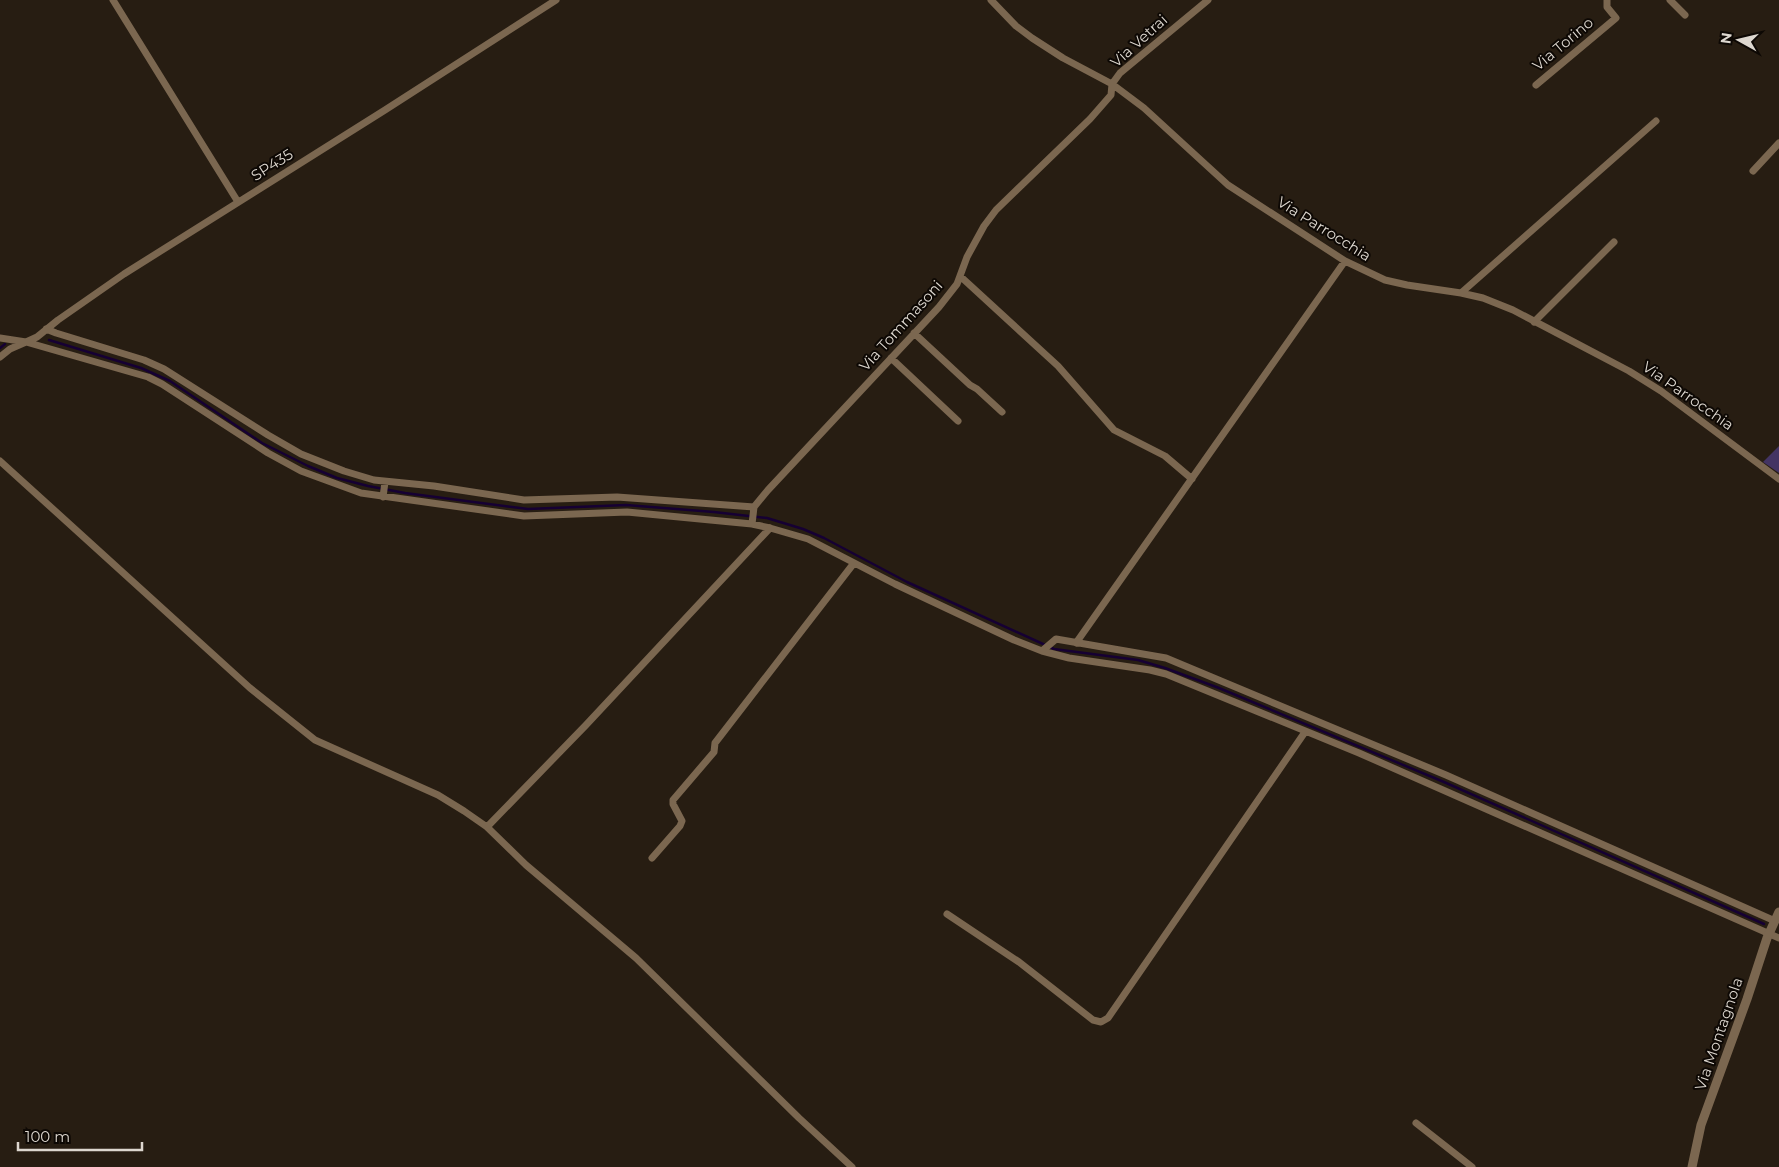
<svg xmlns="http://www.w3.org/2000/svg" width="1779" height="1167" font-family="Montserrat,sans-serif">
<rect width="100%" height="100%" fill="#271d12"/>
<!-- green -->
<path fill="#433463" d="M 1779,446 L 1779,473 L 1763,462 Z"/>
<g fill="none" stroke-linecap="round" stroke-linejoin="round">
<!-- stream -->
<path stroke="#160033" stroke-width="2.5" d="M 49,340 L 141,368 L 170,381 L 262,443 L 308,466 L 337,478 L 368,486 L 405,493 L 528,509 L 626,505 L 714,512 L 767,518 L 803,529 L 824,538 L 907,582 L 1054,649 L 1138,660 L 1165,668 L 1219,688 L 1444,782 L 1764,924
M 0,348 L 5,344"/>
<!-- minor -->
<path stroke="#7b6750" stroke-width="7" d="M 113,0 L 238,202
M 991,0 L 1016,26 L 1032,38 L 1063,58 L 1112,84 L 1144,108 L 1228,185 L 1345,261 L 1385,280 L 1407,285 L 1461,293 L 1483,298 L 1513,310 L 1629,371 L 1661,391 L 1779,479
M 1670,0 L 1685,15
M 1536,85 L 1616,18 L 1607,7 L 1607,0
M 1753,171 L 1779,143
M 960,276 L 1058,366 L 1114,430 L 1165,456 L 1192,479
M 1461,293 L 1656,121
M 1534,322 L 1614,242
M 46,329 L 56,333 L 144,360 L 164,369 L 268,435 L 301,454 L 344,471 L 374,480 L 434,486 L 524,500 L 617,497 L 754,507
M 914,333 L 970,385 L 977,389 L 1002,412
M 0,338 L 26,342 L 37,337 L 58,320 L 124,274 L 385,110 L 556,0
M 0,357 L 10,349 L 26,342 L 148,377 L 162,384 L 268,453 L 301,471 L 361,493 L 524,516 L 627,512 L 752,524 L 770,528 L 808,539 L 895,584 L 1014,640 L 1042,651 L 1069,658 L 1150,670 L 1166,674 L 1359,753 L 1779,938
M 891,358 L 958,421
M 0,461 L 250,688 L 315,740 L 438,795 L 464,811 L 487,827 L 526,865 L 636,958 L 799,1118 L 852,1167
M 383,497 L 385,482
M 752,524 L 754,507 L 768,490 L 939,307 L 957,284 L 967,257 L 984,226 L 996,210 L 1090,119 L 1111,95 L 1112,84 L 1120,73 L 1208,0
M 1076,643 L 1345,261
M 1042,651 L 1056,639 L 1166,658 L 1446,775 L 1775,921
M 487,827 L 586,725 L 770,528
M 652,858 L 680,826 L 682,821 L 673,804 L 673,800 L 714,752 L 715,743 L 854,563
M 947,914 L 1019,962 L 1093,1020 L 1101,1022 L 1108,1018 L 1305,732
M 1416,1123 L 1472,1167"/>
<!-- tertiary -->
<path stroke="#7b6750" stroke-width="9" d="M 1692,1167 L 1701,1125 L 1747,999 L 1767,938 L 1779,912"/>
</g>
<g text-anchor="middle" stroke-width="4" stroke-linejoin="round" paint-order="stroke">
<!-- street labels -->
<g font-size="15" fill="#ddd7cf" stroke="#0d0804">
<text transform="translate(1139 41) rotate(-42)" y="5">Via Vetrai</text>
<text transform="translate(1563 44) rotate(-40)" y="5">Via Torino</text>
<text transform="translate(272 165) rotate(-32)" y="5">SP435</text>
<text transform="translate(1324 229) rotate(32)" y="5">Via Parrocchia</text>
<text transform="translate(901 326) rotate(-48)" y="5">Via Tommasoni</text>
<text transform="translate(1688 396) rotate(35)" y="5">Via Parrocchia</text>
<text transform="translate(1719 1034) rotate(-71)" y="5">Via Montagnola</text>
</g>
</g>
<!-- north arrow -->
<g transform="translate(1739 40) rotate(278)" stroke="#0d0804" stroke-width="4" paint-order="stroke">
<path d="M0-4L9 19L0 12L-9 19Z" fill="#ddd7cf"/>
<text y="-8" font-size="14" font-weight="bold" text-anchor="middle" fill="#ddd7cf">N</text>
</g>
<!-- scale -->
<path d="M18 1142v8h124v-8" fill="none" stroke="#ddd7cf" stroke-width="2.5"/>
<text x="25" y="1142" font-size="15" fill="#ddd7cf" stroke="#0d0804" stroke-width="4" paint-order="stroke">100 m</text>
</svg>
